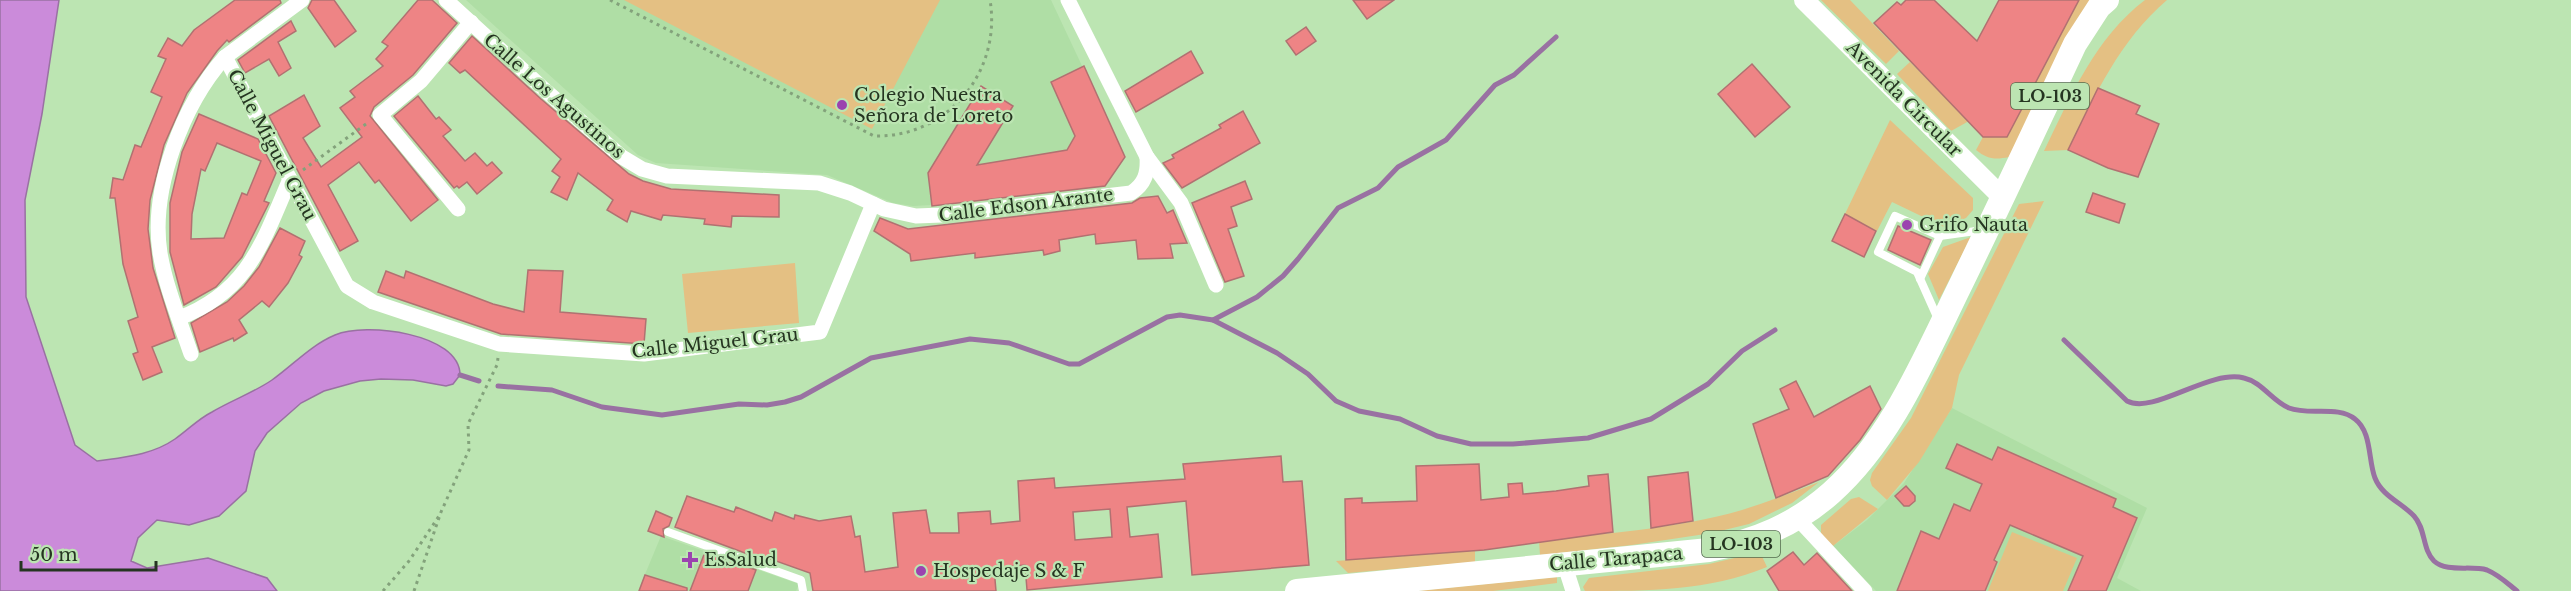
<svg xmlns="http://www.w3.org/2000/svg" width="2571" height="591" font-family="'Libre Baskerville',serif">
  <style>
    .built { fill: #afdea5 }
    .green { fill: #e4c083 }
    .water { fill: #cb8bda; stroke: #9971a2; stroke-width: 1.5 }
    .lines { fill: none; stroke-linecap: round; stroke-linejoin: round }
    .stream { stroke: #9971a2; stroke-width: 5 }
    .building { fill: #ee8485; stroke: #b17171; stroke-width: 1.5; fill-rule: evenodd }
    .path { stroke: #83a27b; stroke-width: 3; stroke-dasharray: 3 4.5; stroke-linecap: butt }
    .service { stroke: #fff; stroke-width: 8 }
    .minor { stroke: #fff; stroke-width: 15 }
    .tertiary { stroke: #fff; stroke-width: 20 }
    .primary { stroke: #fff; stroke-width: 24 }
    .poi-dot { fill: #9b43af; stroke: #bce5b2; stroke-width: 2 }
    .labels { text-anchor: middle; dominant-baseline: central; stroke-width: 4.5; stroke-linejoin: round; paint-order: stroke }
    .shield { fill: #bce5b2; stroke: #526a4c; stroke-width: 1.5 }
    .shield-label { font-size: 16px; font-weight: bold; fill: #253521 }
    .poi-label { font-size: 18px; fill: #253521; stroke: #bce5b2; text-anchor: start }
    .street-label { font-size: 18px; fill: #253521; stroke: #bce5b2 }
  </style>
  <rect width="100%" height="100%" fill="#bce5b2"/>
  <g class="built">
    <polygon points="466,0 1051,0 1125,157 1111,177 932,205 913,206 893,203 827,175 656,163 638,155"/>
    <polygon points="1952,408 2147,508 2117,578 2141,591 1876,591 1833,546 1867,520 1904,483"/>
    <polygon points="661,536 799,584 796,591 638,591"/>
  </g>
  <g class="green">
    <polygon points="624,0 940,0 872,129"/>
    <polygon points="1821,0 1850,0 1899,51 1886,64"/>
    <path d="M2079,0h13l-83,157c-14,3 -22,2 -33,-7l7,-13h24z"/>
    <path d="M2145,0h22c-47,40 -72,95 -99,150l-24,1c27,-55 51,-113 101,-151z"/>
    <polygon points="1910,62 1969,121 1951,131 1897,74"/>
    <polygon points="1890,120 1973,198 1973,210 1966,218 1944,227 1892,202 1877,231 1845,214"/>
    <polygon points="2044,201 1959,375 1952,408 1919,462 1887,500 1872,486 1870,480 1872,473 1911,418 2019,204"/>
    <polygon points="1971,237 1939,300 1928,274 1943,247"/>
    <polygon points="795,263 799,323 688,333 682,274"/>
    <path d="M1819,482l-27,21 -43,21 -37,9 -80,12 -92,10 -1,-14c67,-8 137,-12 203,-31 26,-8 52,-18 77,-28z"/>
    <polygon points="1859,497 1878,509 1833,546 1821,534 1821,525 1851,499"/>
    <polygon points="2012,532 2077,558 2063,591 1988,591"/>
    <polygon points="1475,551 1475,562 1348,573 1336,561"/>
    <path d="M1760,552l7,15c-59,24 -119,24 -182,24l-2,-4 6,-9 120,-14z"/>
    <polygon points="1557,577 1557,583 1493,591 1415,591"/>
  </g>
  <path class="water" d="M0,0h59l-17,114 -17,86 1,97 49,148 22,16c28,-4 55,-6 78,-22 13,-9 23,-20 37,-27 20,-12 41,-19 60,-32 21,-15 39,-35 63,-45 30,-13 125,-2 125,40l-7,9 -7,2 -33,-6 -32,-1 -21,2 -36,10 -23,12 -34,30 -12,18 -9,40 -27,25 -30,9 -32,-5 -19,18 -7,23 16,7 61,-10 59,20 10,13h-277z"/>
  <g class="lines">
    <g class="stream">
      <polyline points="1213,320 1277,353 1308,374 1336,401 1359,411 1400,419 1437,436 1471,444 1513,444 1588,438 1651,419 1708,384 1742,351 1775,330"/>
      <path d="M2064,340l63,61c27,14 82,-32 117,-23 18,4 28,23 45,30 20,8 49,-3 66,11 17,13 13,41 20,59 7,18 27,25 39,38 12,13 8,33 20,45 13,12 37,4 53,9 12,5 20,13 30,21"/>
      <polyline points="460,375 479,381"/>
      <polyline points="498,386 552,390 602,407 662,415 739,404 767,405 785,402 801,397 871,358 970,339 1009,343 1069,364 1079,364 1167,317 1180,315 1213,320 1257,297 1283,276 1298,259 1338,208 1378,188 1398,167 1446,140 1495,85 1514,75 1556,37"/>
    </g>
  </g>
  <g class="building">
    <polygon points="235,0 280,0 281,3 229,42 227,40 217,51 187,93 164,145 150,200 148,229 153,268 175,338 152,347 162,372 143,380 133,354 138,352 128,321 138,317 123,264 115,198 110,198 113,178 123,180 135,145 141,147 162,97 151,92 166,59 158,56 168,38 182,46 194,30"/>
    <polygon points="312,0 334,0 356,31 335,47 308,8"/>
    <polygon points="418,0 432,0 457,23 413,75 374,107 370,116 438,200 411,221 379,180 375,183 359,162 328,185 358,241 340,251 269,116 304,95 320,126 303,138 321,167 362,137 340,108 355,97 350,91 383,66 376,59 388,46 382,42"/>
    <polygon points="1353,0 1394,0 1367,19"/>
    <polygon points="1906,0 1934,0 1977,41 1999,0 2079,0 2007,137 1983,137 1874,23 1897,2 1901,5"/>
    <polygon points="291,21 296,31 278,42 291,68 279,76 269,59 245,73 238,60"/>
    <polygon points="1306,27 1316,41 1296,55 1286,41"/>
    <polygon points="472,36 541,99 629,174 643,181 671,189 779,195 779,217 732,216 731,227 704,224 705,219 663,215 661,220 631,211 627,222 607,210 613,200 578,173 567,200 551,192 560,177 552,171 561,159 465,70 460,73 449,63"/>
    <polygon points="1191,51 1203,73 1136,112 1125,91"/>
    <polygon points="1752,64 1790,107 1755,137 1718,94"/>
    <polygon points="1084,66 1125,157 1105,186 932,206 928,173 981,86 1013,106 977,165 1067,150 1075,136 1051,82"/>
    <polygon points="2098,88 2140,106 2136,114 2159,124 2138,177 2108,168 2068,150"/>
    <polygon points="418,96 436,119 439,117 451,130 443,136 465,161 475,153 487,166 492,162 502,173 477,194 467,182 459,188 457,186 454,188 394,116"/>
    <polygon points="1243,111 1260,143 1182,188 1163,163 1174,158 1172,155 1221,128 1219,125"/>
    <path d="M199,114l59,25 18,34 -12,28 5,2 -27,54 -26,30 -32,18 -14,-53v-49l12,-51zM217,143l44,18 -14,34 -5,-2 -18,45 -33,1 1,-25 9,-45 4,2z"/>
    <polygon points="1245,181 1252,199 1231,207 1237,226 1228,229 1244,276 1225,282 1192,203"/>
    <polygon points="2093,193 2125,204 2119,223 2086,212"/>
    <polygon points="1158,196 1167,213 1173,210 1187,243 1170,244 1173,258 1138,259 1136,240 1096,244 1095,234 1059,240 1060,251 1044,255 1043,250 975,258 975,253 911,261 910,254 874,231 880,218 908,229 1132,203 1140,198"/>
    <polygon points="1845,214 1876,231 1864,257 1832,241"/>
    <polygon points="1898,226 1931,240 1920,265 1888,250"/>
    <polygon points="280,228 305,241 299,255 302,257 288,283 269,307 262,301 239,320 247,333 234,341 233,338 200,352 191,323 227,302 244,286 259,267"/>
    <polygon points="528,270 563,271 560,312 646,319 644,344 501,334 378,292 386,271 404,278 406,271 493,304 524,312"/>
    <polygon points="1796,381 1814,417 1870,386 1881,409 1860,440 1828,476 1776,498 1753,424 1789,409 1780,389"/>
    <polygon points="1957,444 1992,460 1998,447 2116,499 2113,507 2137,518 2106,591 2068,591 2083,556 2010,525 1994,560 1997,562 1985,591 1897,591 1921,531 1939,539 1954,504 1970,511 1982,484 1946,468"/>
    <path d="M1281,456l2,26 19,-1 7,84 -117,10 -6,-74 -59,6 3,30 28,-3 4,43 -135,13 -2,-25 -31,3 2,23h-183l-3,-18 -48,-17 -1,3 -86,-32 12,-31 47,16 2,-5 36,14 3,-9 19,7 1,-4 24,6 32,-5 4,21 5,-1 5,36 33,-5 -5,-54 33,-3 4,23h29l-1,-20 32,-2 1,13 29,-3 -2,-40 36,-3 1,10 130,-9 -2,-15zM1110,509l2,28 -37,3 -2,-28z"/>
    <polygon points="1479,464 1481,500 1509,497 1508,484 1522,483 1523,494 1556,491 1589,486 1588,476 1608,474 1613,532 1484,550 1346,560 1345,499 1362,498 1362,503 1417,501 1416,466"/>
    <polygon points="1688,472 1693,521 1651,528 1648,477"/>
    <polygon points="1906,486 1915,496 1915,501 1909,506 1904,506 1895,496"/>
    <polygon points="656,511 672,518 669,526 663,529 664,537 648,531"/>
    <polygon points="705,552 756,570 748,591 690,591"/>
    <polygon points="1793,552 1804,565 1817,553 1852,591 1779,591 1767,571"/>
    <polygon points="645,575 687,588 687,591 639,591"/>
  </g>
  <g class="lines">
    <g class="path">
      <path d="M610,0l264,136c73,2 128,-64 116,-136"/>
      <polyline points="303,170 366,124"/>
      <polyline points="383,591 409,561 439,516"/>
      <polyline points="414,591 441,512 469,450 468,424 497,365 498,358"/>
    </g>
    <g class="service">
      <polyline points="1920,279 1940,236"/>
      <polyline points="1938,319 1917,272 1878,252 1895,216 1940,236 1983,230"/>
      <polyline points="668,532 801,580 803,591"/>
    </g>
    <g class="minor">
      <path d="M446,0l101,92 75,65 20,12 25,7 152,7 31,10 34,16 32,7 26,-1 189,-22c14,-9 17,-20 16,-36"/>
      <polyline points="1068,0 1147,157 1181,203 1216,285"/>
      <polyline points="225,57 347,286 373,302 499,344 644,354 820,332 873,204"/>
      <polyline points="458,209 380,115 421,81 471,22"/>
      <path d="M179,318c69,-26 84,-76 111,-139"/>
      <path d="M191,354c-11,-33 -25,-66 -31,-101 -10,-64 23,-149 65,-196l77,-57"/>
      <polyline points="1798,519 1865,591"/>
      <polyline points="1564,563 1573,591"/>
    </g>
    <polyline class="tertiary" points="1804,0 2003,198"/>
    <path class="primary" d="M1297,591l412,-41c46,-9 86,-25 122,-57 60,-53 94,-136 129,-207 39,-80 77,-161 115,-242l24,-37 8,-7"/>
  </g>
  <g class="poi-dot">
    <circle cx="842" cy="105" r="6"/>
    <circle cx="1907" cy="225" r="6"/>
    <path d="M687 551h6v6h6v6h-6v6h-6v-6h-6v-6h6z"/>
    <circle cx="921" cy="571" r="6"/>
  </g>
  <g class="labels">
    <g class="shield">
      <rect x="2011" y="83" width="78" height="26" rx="4.5"/>
      <rect x="1702" y="531" width="78" height="26" rx="4.5"/>
    </g>
    <g class="shield-label">
      <text x="2050" y="96">LO-103</text>
      <text x="1741" y="544">LO-103</text>
    </g>
    <g class="poi-label">
      <text x="854" y="95">Colegio Nuestra<tspan x="854" dy="21">Señora de Loreto</tspan></text>
      <text x="1919" y="225">Grifo Nauta</text>
      <text x="704" y="560">EsSalud</text>
      <text x="933" y="571">Hospedaje S &amp; F</text>
    </g>
    <g class="street-label">
      <text transform="translate(554 96) rotate(41)">Calle Los Agustinos</text>
      <text transform="translate(1904 99) rotate(45)">Avenida Circular</text>
      <text transform="translate(272 145) rotate(62)">Calle Miguel Grau</text>
      <text transform="translate(1026 205) rotate(-7)">Calle Edson Arante</text>
      <text transform="translate(715 343) rotate(-6)">Calle Miguel Grau</text>
      <text transform="translate(1616 559) rotate(-5)">Calle Tarapaca</text>
    </g>
  </g>
  <path d="M21 561v9h135v-9" fill="none" stroke="#253521" stroke-width="3"/>
  <text x="30" y="561" font-size="18" fill="#253521" stroke="#bce5b2" stroke-width="4.5" paint-order="stroke">50 m</text>
</svg>
